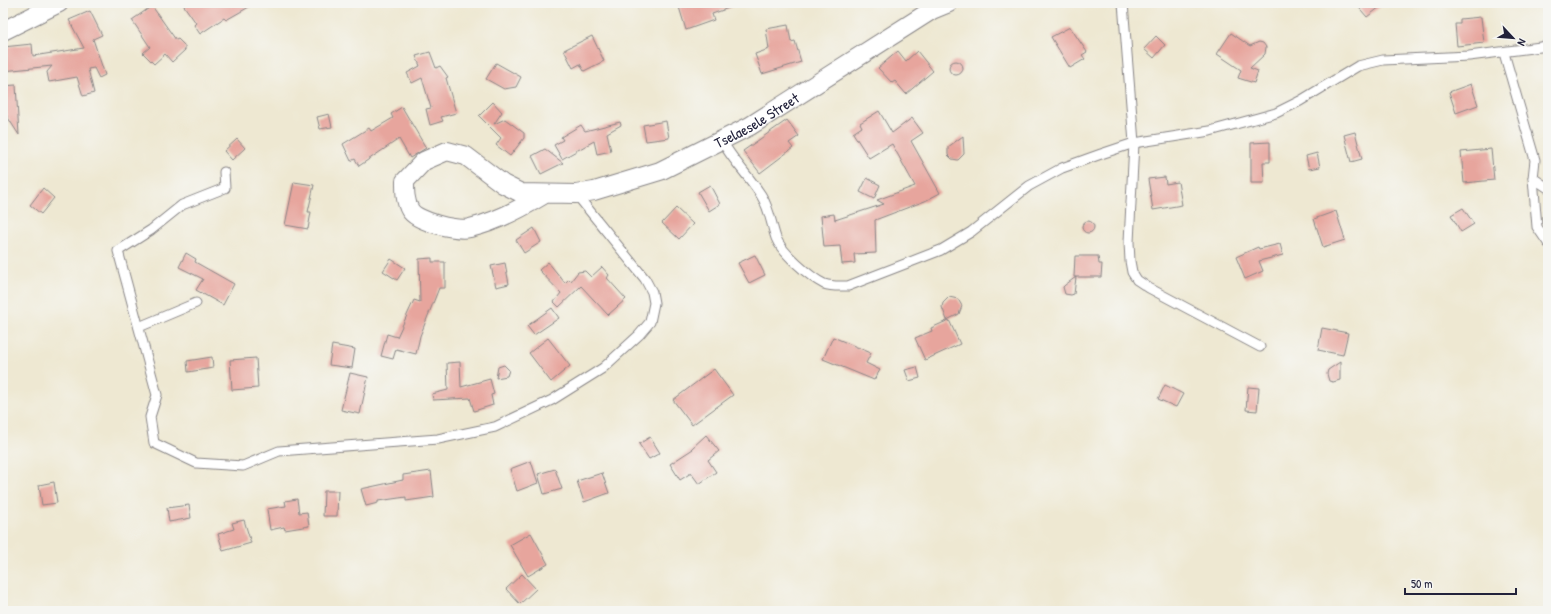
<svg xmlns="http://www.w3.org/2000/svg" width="1551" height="614" font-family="'Patrick Hand',sans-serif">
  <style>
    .building { fill: #e7a59d }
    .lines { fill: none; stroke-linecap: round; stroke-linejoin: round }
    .service-casing { stroke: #888586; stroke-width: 11 }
    .minor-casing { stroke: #888586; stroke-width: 20 }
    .service { stroke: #fff; stroke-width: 9 }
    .minor { stroke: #fff; stroke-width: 18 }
    .labels { text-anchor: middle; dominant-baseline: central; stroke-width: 4; stroke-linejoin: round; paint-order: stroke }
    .street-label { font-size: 15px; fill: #22223b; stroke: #f6f6f2 }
  </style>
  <rect width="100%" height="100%" fill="#f6f6f2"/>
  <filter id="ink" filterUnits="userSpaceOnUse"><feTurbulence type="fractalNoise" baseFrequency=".025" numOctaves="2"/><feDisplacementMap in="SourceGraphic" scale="8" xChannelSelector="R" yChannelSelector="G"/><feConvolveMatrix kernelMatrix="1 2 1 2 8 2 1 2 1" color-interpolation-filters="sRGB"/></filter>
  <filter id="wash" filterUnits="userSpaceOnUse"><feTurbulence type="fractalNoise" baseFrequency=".012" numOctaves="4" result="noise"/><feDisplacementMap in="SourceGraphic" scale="16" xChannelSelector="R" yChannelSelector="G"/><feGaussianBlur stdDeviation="0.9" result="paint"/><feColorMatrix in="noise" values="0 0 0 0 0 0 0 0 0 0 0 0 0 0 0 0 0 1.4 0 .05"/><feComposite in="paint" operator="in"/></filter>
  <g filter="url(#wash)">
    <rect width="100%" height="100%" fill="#eee8d2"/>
    <g id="blocks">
      <g class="building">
        <polygon points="182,3 256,3 226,20 224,18 200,34 194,25 196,23"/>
        <polygon points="691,3 736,3 737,5 712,14 714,20 686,30 679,7"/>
        <polygon points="1355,3 1385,3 1367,17"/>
        <polygon points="152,6 176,40 178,39 185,46 185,50 172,62 165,54 154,64 143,53 150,47 132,20"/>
        <polygon points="90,11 102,35 93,39 105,75 99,78 94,68 88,69 94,93 83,96 77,77 49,82 47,72 52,66 3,71 3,47 32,44 33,56 84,48 69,20"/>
        <polygon points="1481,17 1484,43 1457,46 1455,24 1460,24 1460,19"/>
        <polygon points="788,25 791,42 795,41 801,62 762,74 755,54 769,49 766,29"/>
        <polygon points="1070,27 1087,52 1082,55 1085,59 1070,68 1051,37"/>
        <polygon points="1231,33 1250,46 1259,42 1263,43 1266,47 1265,54 1250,68 1258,71 1254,83 1238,78 1241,70 1217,54"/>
        <polygon points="592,36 604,61 584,71 580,64 573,68 564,50"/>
        <polygon points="1156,36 1165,45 1154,58 1144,49"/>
        <polygon points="898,51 906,61 917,51 933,71 906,94 895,81 892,83 878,68"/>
        <polygon points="430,52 436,68 440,66 448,77 446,78 456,113 441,117 443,121 430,125 426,109 431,108 422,78 412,83 407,73 420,66 416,56"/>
        <circle cx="956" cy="68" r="7"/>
        <polygon points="496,63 521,77 516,87 504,89 486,79"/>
        <polygon points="1471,84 1478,105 1456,113 1449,92"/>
        <polygon points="16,85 19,135 3,110 3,86"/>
        <polygon points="493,102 502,112 494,124 505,119 524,133 524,138 510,156 496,145 501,138 479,116"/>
        <polygon points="402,107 426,148 410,158 399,139 359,166 355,159 351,161 343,144 369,128 371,131 393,118 391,114"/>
        <polygon points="879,111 892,133 912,118 923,133 911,141 940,193 925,201 875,220 876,253 854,254 855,263 842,264 840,246 824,247 821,216 834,214 835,220 884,204 877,200 915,186 892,144 869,158 853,133 862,127 860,123"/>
        <polygon points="329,114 332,127 320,129 317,117"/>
        <polygon points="787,120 799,136 789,143 793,148 760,173 743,151"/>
        <polygon points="666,121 669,138 646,141 643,125"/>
        <polygon points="620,122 621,125 607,133 611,151 597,154 594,141 562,159 554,145 563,140 561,137 581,125 585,131"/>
        <polygon points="1355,132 1362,159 1351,162 1344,135"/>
        <polygon points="963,136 964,154 958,160 952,159 948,155 948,147"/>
        <polygon points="237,139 245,148 232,160 224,151"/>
        <polygon points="1270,142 1270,162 1263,162 1264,183 1251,183 1251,143"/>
        <polygon points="545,149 563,163 541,174 532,156"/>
        <polygon points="1491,149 1494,180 1464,183 1461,152"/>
        <polygon points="1317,153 1320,167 1309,169 1306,156"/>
        <polygon points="1165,177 1166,184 1178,182 1182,205 1153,210 1148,179"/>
        <polygon points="867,178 880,185 874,199 860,192"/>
        <polygon points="294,182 314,185 308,212 311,212 308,229 285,225"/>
        <polygon points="710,185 720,204 709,211 698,192"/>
        <polygon points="43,188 54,198 41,214 30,205"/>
        <polygon points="676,208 693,224 679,239 662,223"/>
        <polygon points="1463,208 1474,224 1461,232 1451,215"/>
        <polygon points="1336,211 1345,240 1323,247 1314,219"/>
        <circle cx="1088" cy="227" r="6"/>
        <polygon points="534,228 541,242 524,253 516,240"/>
        <polygon points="1280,244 1283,255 1259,261 1263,271 1245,279 1236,257 1258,247 1259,249"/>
        <polygon points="186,253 196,259 195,262 234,284 223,305 196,290 203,279 179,267"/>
        <polygon points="755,255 765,275 749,283 738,263"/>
        <polygon points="1075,256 1098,256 1099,264 1102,264 1101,277 1074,277"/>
        <polygon points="432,258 432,262 445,262 445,288 439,288 420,336 416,354 396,349 393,359 381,356 387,334 397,337 414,300 420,302 419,259"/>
        <polygon points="391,259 405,268 397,280 383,271"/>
        <polygon points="548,262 565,283 569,279 571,281 578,272 585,271 591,277 602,267 609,275 607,278 626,299 608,315 581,286 559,307 554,302 561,293 539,270"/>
        <polygon points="505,263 509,284 496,287 491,266"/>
        <polygon points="1076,277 1074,294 1071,295 1065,294 1063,287 1065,285"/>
        <polygon points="949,297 958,299 962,306 959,314 947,320 942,307 943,303"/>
        <polygon points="552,308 559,318 534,335 527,326"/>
        <polygon points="949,320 960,344 925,360 915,338 932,331 931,328"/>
        <polygon points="1322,328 1348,333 1343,355 1318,350"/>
        <polygon points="833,337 871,353 866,363 880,370 874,380 823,359"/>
        <polygon points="548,338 570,366 551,382 529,353"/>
        <polygon points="332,345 355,349 352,368 329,365"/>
        <polygon points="212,357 213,368 188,372 187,361"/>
        <polygon points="256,358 258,388 232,390 230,360"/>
        <polygon points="460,362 461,387 490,379 494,394 491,395 493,405 474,411 470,398 433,400 432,394 448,390 447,363"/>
        <polygon points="1340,362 1340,380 1333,382 1329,381 1327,374 1328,370"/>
        <polygon points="504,365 509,370 507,376 496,378 498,367"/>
        <polygon points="917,367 920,378 909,381 905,370"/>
        <polygon points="714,369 733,395 692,425 673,400"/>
        <polygon points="350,373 368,377 360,414 341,410"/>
        <polygon points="1165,385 1183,394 1176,407 1158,399"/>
        <polygon points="1248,387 1259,388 1257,411 1246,410"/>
        <polygon points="706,435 719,451 708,460 716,472 699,484 691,473 680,480 670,464 693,449 692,448"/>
        <polygon points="650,437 660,453 649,459 639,444"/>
        <polygon points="531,461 538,483 517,491 510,469"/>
        <polygon points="555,469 562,489 544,494 538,474"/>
        <polygon points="431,471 434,497 406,501 406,497 378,501 378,503 366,506 361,489 403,480 403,475"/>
        <polygon points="602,473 609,493 584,502 577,481"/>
        <polygon points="54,482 57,503 42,505 39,485"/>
        <polygon points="324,491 338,491 337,516 323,516"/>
        <polygon points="297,499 299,513 307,512 309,526 285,530 284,527 270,530 267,509 286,506 285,501"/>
        <polygon points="189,505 191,518 169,522 167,508"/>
        <polygon points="244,520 251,543 223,551 218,534 234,529 232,523"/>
        <polygon points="531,533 548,564 528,576 510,545"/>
        <polygon points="522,574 536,589 520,604 506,589"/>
      </g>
    </g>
  </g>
  <g filter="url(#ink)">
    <use href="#blocks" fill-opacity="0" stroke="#888586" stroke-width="1"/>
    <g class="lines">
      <g class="service-casing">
        <g id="service">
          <polyline points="1123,3 1134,143 1129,242 1130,261 1132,272 1137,280 1149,288 1260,347"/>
          <polyline points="1504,53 1535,160 1533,178 1537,227 1548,243"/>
          <path d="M722,141c11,20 27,35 39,54 9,14 10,29 15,43 6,15 34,39 48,46 8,3 17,2 24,2l93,-36 30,-18 58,-46 33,-18 39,-14 33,-11 76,-12 66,-18 24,-12 58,-35 25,-6 86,-4 79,-10"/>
          <polyline points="224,172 225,188 182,205 151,230 118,251 157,395 150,417 154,443 196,463 243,466 279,451 438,439 495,427 552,400 603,368 639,335 650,322 654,303 652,292 645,279 576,194"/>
          <polyline points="1533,178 1548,188"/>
          <polyline points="139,327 196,303"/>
        </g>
      </g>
      <g class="minor-casing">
        <g id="minor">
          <polyline points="3,31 59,3"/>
          <path id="s1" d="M545,194c-23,14 -49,28 -75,34 -13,3 -53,-6 -60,-18 -5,-9 -5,-18 -5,-29l19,-20 23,-10 19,5 37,28 18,9 55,1 18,-3 66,-20 90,-45 182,-116 17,-7"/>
        </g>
      </g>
      <use href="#service" class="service"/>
      <use href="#minor" class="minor"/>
    </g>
  </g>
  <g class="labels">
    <g class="street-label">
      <text stroke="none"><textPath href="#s1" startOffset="567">Tselaesele Street</textPath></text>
    </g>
  </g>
  <rect width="1551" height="614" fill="none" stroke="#f6f6f2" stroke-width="16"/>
  <g transform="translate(1513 38) rotate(116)" stroke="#f6f6f2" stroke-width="3" paint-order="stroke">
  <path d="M0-3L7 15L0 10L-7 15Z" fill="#22223b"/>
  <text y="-6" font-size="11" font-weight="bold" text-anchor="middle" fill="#22223b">N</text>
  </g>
  <path d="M1405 588v6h111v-6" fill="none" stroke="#22223b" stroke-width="2"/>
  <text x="1411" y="588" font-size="12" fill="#22223b" stroke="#f6f6f2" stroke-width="3" paint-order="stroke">50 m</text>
</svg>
